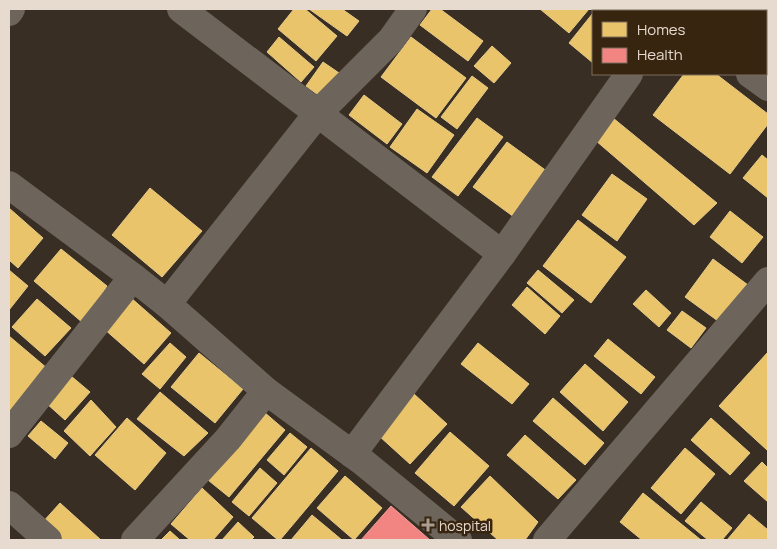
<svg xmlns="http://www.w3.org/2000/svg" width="777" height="549" font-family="Manrope,sans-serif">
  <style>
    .homes { fill: #e9c46a; stroke: #e8cb88 }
    .health { fill: #f28482; stroke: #ef9e99 }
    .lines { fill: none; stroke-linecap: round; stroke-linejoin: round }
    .street { stroke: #6d655c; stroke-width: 28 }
    .poi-dot { fill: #aa9e92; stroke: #372510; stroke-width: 2 }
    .labels { text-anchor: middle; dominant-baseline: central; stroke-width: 5; stroke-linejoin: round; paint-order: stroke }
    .poi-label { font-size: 14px; fill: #e7dace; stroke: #372510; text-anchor: start }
  </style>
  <rect width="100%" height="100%" fill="#392e23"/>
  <g class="homes">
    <polygon points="294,9 305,9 337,36 316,61 278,29"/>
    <polygon points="309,9 342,9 359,21 347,36"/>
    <polygon points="432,9 440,9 483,41 468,61 420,25"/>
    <polygon points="540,9 589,9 569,33"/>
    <polygon points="597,9 616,9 619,11 595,11"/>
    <polygon points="626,9 665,9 663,11 629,11"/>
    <polygon points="701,9 764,9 768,12 768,69 766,68 766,11 699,11"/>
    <polygon points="593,13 593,63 569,43"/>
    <polygon points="279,37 314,67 301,82 267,52"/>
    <polygon points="411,37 466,78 436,118 381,77"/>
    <polygon points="492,46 511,63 494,83 474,66"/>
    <polygon points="323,62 342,75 325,100 306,86"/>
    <polygon points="684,74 716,74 768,114 768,124 730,174 653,115"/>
    <polygon points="472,76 488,88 457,129 441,117"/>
    <polygon points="364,95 402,124 387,144 349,115"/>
    <polygon points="417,109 454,135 427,173 390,147"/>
    <polygon points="477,118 503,137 458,196 432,177"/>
    <polygon points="613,118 717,203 694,225 595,140"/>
    <polygon points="507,142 548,172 514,217 473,187"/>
    <polygon points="762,155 768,160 768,198 743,178"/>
    <polygon points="612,174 647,199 617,241 582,215"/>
    <polygon points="150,188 202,231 162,277 112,235"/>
    <polygon points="9,208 43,238 18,268 9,260"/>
    <polygon points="730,211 763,237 742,263 710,237"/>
    <polygon points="578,220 626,257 591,303 543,266"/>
    <polygon points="61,249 107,286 83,323 34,281"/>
    <polygon points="713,259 748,285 718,321 685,297"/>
    <polygon points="9,270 28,286 9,310"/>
    <polygon points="538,270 574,300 562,313 527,283"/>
    <polygon points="527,287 560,316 545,334 512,305"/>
    <polygon points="646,290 671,313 659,327 633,304"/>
    <polygon points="130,297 171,333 144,364 103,328"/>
    <polygon points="37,299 71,328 45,356 12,327"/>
    <polygon points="682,311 706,328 691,348 667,330"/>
    <polygon points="9,336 48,369 11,411 9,410"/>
    <polygon points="608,339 655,377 641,394 594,356"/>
    <polygon points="170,343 186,357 160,389 142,374"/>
    <polygon points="478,343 529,384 512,404 461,364"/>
    <polygon points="768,352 768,449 767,450 719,406"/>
    <polygon points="199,353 243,389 215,423 171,387"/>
    <polygon points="585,364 628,402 603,431 560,392"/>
    <polygon points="71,376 90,392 65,420 46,403"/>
    <polygon points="160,392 208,433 184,456 137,419"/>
    <polygon points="414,394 447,424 410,464 378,435"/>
    <polygon points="553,398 604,443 585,465 533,421"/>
    <polygon points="91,400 116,427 90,456 64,431"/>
    <polygon points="264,412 285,430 229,497 208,480"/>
    <polygon points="127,418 166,453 135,490 95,455"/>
    <polygon points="711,418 750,453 730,475 691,440"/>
    <polygon points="41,421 68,443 55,459 28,436"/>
    <polygon points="450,432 489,466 454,506 415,473"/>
    <polygon points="290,433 307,447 284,475 267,460"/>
    <polygon points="525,435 576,480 558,499 507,455"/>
    <polygon points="311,448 338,471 280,540 278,540 252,518"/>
    <polygon points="685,448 715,474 681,514 651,488"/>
    <polygon points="762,462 768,468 768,502 744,481"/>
    <polygon points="260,468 277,483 249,516 232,502"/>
    <polygon points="345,476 382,508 354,540 317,508"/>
    <polygon points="490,476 538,522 525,540 498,540 461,507"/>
    <polygon points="202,488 233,517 213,540 190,540 171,524"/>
    <polygon points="643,493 701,540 642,540 620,522"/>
    <polygon points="701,502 732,528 722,540 708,540 685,521"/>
    <polygon points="60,503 101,540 60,540 42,523"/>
    <polygon points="749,514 768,530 768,540 727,540"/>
    <polygon points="312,515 342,540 291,540"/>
    <polygon points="238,522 254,537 251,540 222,540"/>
    <polygon points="170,531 180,540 161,540"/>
  </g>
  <polygon class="health" points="391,506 430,540 361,540"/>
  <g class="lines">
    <g class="street">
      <polyline points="181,9 502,254 352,454"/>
      <polyline points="673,11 675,9"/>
      <polyline points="9,12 11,9"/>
      <polyline points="750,74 768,87"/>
      <polyline points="9,185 133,277 167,304 266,391 363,462 458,540"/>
      <polyline points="502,254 629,74"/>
      <polyline points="167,304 318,113 391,40 413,9"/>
      <polyline points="9,434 133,277"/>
      <polyline points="9,505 48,540"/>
      <polyline points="135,540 228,439 266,391"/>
      <polyline points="547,540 768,281"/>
    </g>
  </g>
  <path class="poi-dot" d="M425.5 517.5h5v5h5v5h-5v5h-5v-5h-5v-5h5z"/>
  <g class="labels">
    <g class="poi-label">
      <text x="439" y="525">hospital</text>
    </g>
  </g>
  <rect width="777" height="549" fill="none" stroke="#e7dace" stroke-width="20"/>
  <rect x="592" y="10" width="175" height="65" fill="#372510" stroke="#7d6d5c"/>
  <rect x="602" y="22" width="25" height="15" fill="#e9c46a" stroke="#7d6d5c"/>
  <text x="637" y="35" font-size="15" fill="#e7dace">Homes</text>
  <rect x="602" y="48" width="25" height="15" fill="#f28482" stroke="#7d6d5c"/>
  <text x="637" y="60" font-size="15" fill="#e7dace">Health</text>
</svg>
